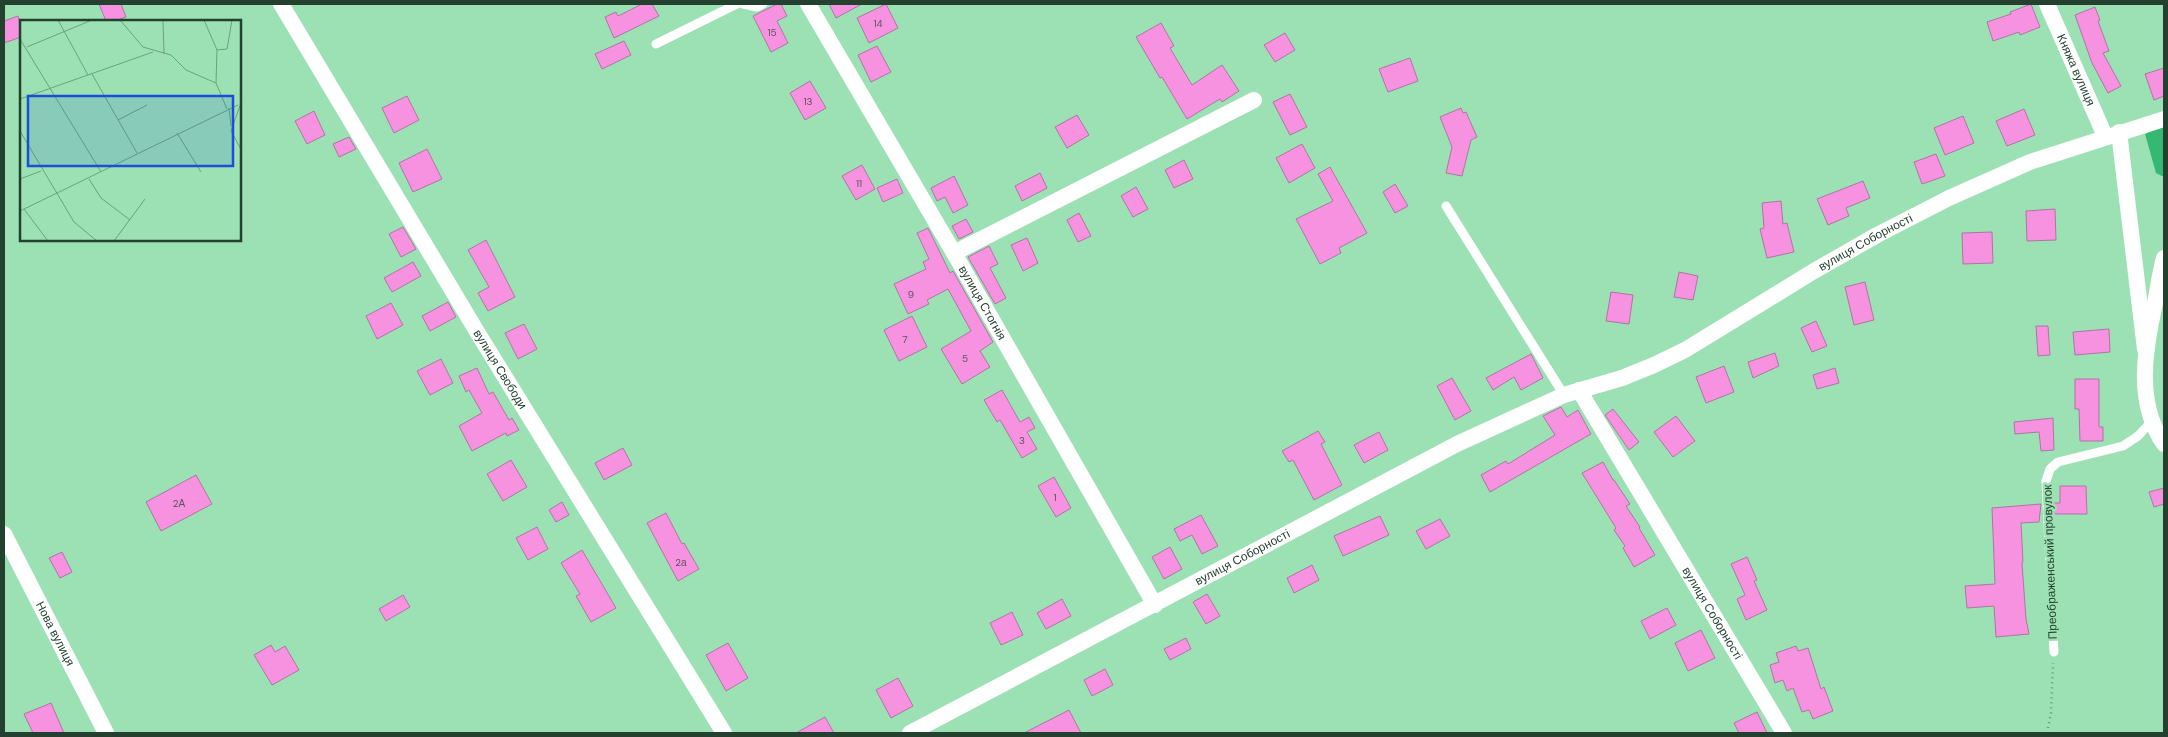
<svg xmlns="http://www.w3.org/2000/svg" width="2168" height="737" font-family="'DM Sans',sans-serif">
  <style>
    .forest { fill: #34b872 }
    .building { fill: #f692e0; stroke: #af75a2 }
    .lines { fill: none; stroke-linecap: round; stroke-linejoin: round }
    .path { stroke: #659877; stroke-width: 2.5; stroke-dasharray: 1 4; stroke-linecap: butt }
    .service { stroke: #fff; stroke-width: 9 }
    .minor { stroke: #fff; stroke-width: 16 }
    .labels { text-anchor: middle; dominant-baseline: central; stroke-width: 5; stroke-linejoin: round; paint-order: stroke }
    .number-label { font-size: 10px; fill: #58555b }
    .street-label { font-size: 12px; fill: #24412f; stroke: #9ce1b4 }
    .inset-road { fill: none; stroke: #6ca17f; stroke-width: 1 }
    .view { fill: #1d4ed8; fill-opacity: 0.15; stroke: #1d4ed8; stroke-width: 2.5 }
    .inset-edge { fill: none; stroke: #24412f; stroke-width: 2.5 }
  </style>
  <rect width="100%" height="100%" fill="#9ce1b4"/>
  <polygon class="forest" points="2164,125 2164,177 2156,173 2145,134"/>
  <g class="building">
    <polygon points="99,4 121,4 126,17 114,21 106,21"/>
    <polygon points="642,4 652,4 659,16 614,38 605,17 616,12 618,16"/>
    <polygon points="777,4 781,4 787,16 777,21 788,43 771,52 753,16"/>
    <polygon points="829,4 862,4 836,18"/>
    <polygon points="886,4 898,28 869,43 857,18"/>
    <polygon points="2031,4 2040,27 2020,35 2019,32 1993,41 1987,22 2011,14 2010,12"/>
    <polygon points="2095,7 2100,20 2098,21 2109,51 2103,53 2121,86 2108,93 2092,63 2075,15"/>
    <polygon points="18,16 21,25 21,37 4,43 4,21"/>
    <polygon points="1161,23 1174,46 1170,48 1192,85 1222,65 1239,91 1222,102 1220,99 1187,119 1162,77 1160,78 1136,37"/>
    <polygon points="1285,33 1295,50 1275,62 1264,45"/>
    <polygon points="624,41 631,55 602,69 595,54"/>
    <polygon points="877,46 891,72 871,82 858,55"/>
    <polygon points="1410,58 1418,81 1388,92 1379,69"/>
    <polygon points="2164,68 2164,96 2154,100 2145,74"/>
    <polygon points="810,81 826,108 805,120 790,93"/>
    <polygon points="1290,94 1307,127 1290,135 1273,102"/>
    <polygon points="407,96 419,120 394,133 382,108"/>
    <polygon points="1461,108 1463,113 1466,112 1477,137 1471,140 1462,176 1446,173 1452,147 1440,117"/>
    <polygon points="2024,109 2035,135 2007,146 1996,121"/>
    <polygon points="314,111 325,135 307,144 295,121"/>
    <polygon points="1077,115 1089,135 1067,148 1055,127"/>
    <polygon points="1963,116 1974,143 1945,155 1934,128"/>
    <polygon points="349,137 356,149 339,157 333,144"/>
    <polygon points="1302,144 1315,168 1289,183 1276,158"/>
    <polygon points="427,149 442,179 413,192 399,163"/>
    <polygon points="1936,154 1945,176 1922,184 1914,162"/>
    <polygon points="1184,160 1193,179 1174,188 1165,170"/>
    <polygon points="862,165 875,189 856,200 842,176"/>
    <polygon points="1330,167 1367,233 1339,248 1341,253 1320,264 1296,219 1333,201 1318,174"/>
    <polygon points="1040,173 1047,188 1022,201 1015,186"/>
    <polygon points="954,176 968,205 953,213 945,197 937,201 931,188"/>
    <polygon points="897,179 903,193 883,202 877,188"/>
    <polygon points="1863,181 1870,198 1846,208 1849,216 1828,225 1817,199"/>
    <polygon points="1395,184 1408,206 1395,213 1383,192"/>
    <polygon points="1136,187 1148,209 1133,217 1121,196"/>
    <polygon points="1781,201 1783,224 1787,223 1794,252 1767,258 1760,229 1764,228 1762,203"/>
    <polygon points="2055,209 2056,240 2027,241 2026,211"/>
    <polygon points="1079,213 1091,236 1078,242 1067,220"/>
    <polygon points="966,219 973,232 959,239 952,226"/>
    <polygon points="403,227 416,249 401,257 389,234"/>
    <polygon points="928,228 950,273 953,271 993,342 980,351 990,367 962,384 941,349 971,331 948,289 927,300 929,304 908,314 894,284 926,269 923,262 929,259 917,233"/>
    <polygon points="1992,232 1993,263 1963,264 1962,233"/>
    <polygon points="1027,238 1038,263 1023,271 1011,245"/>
    <polygon points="486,240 515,297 488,311 478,293 489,287 468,250"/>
    <polygon points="989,246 998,264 990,268 1006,298 995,304 968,257"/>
    <polygon points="413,262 421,276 392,292 384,278"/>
    <polygon points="1679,272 1698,276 1693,300 1674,297"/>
    <polygon points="1865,282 1874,320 1854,325 1845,287"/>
    <polygon points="1611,292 1633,295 1629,324 1606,321"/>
    <polygon points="448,302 456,317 430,331 422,316"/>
    <polygon points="391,303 403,325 377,339 366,316"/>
    <polygon points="912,316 927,347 899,361 884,330"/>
    <polygon points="1816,321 1827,346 1812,352 1801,328"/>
    <polygon points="524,324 537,349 518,359 505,333"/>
    <polygon points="2036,326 2048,326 2050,355 2038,356"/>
    <polygon points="2109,329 2110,352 2075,355 2073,332"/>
    <polygon points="1775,353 1779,366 1753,378 1748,362"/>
    <polygon points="1531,354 1543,378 1521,390 1514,377 1493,390 1486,378"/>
    <polygon points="441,359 453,383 430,395 417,371"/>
    <polygon points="1724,366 1734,392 1706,403 1696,377"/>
    <polygon points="477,368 489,394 493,392 509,420 512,418 519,430 507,436 506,433 472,451 459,426 482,413 469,390 466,392 459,376"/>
    <polygon points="1835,368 1839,383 1817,389 1813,375"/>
    <polygon points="1452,378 1471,411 1455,420 1437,386"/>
    <polygon points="2075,379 2099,379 2099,427 2103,427 2103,441 2080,441 2079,409 2075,409"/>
    <polygon points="1002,390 1020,422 1029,417 1035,428 1027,432 1037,449 1022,458 1000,420 997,422 984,400"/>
    <polygon points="1561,407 1567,417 1578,410 1591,434 1490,492 1481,475 1506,461 1508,464 1555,435 1543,416"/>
    <polygon points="1613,409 1639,442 1629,450 1605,415"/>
    <polygon points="1676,416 1695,441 1673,457 1654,432"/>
    <polygon points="2053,418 2054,450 2041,451 2039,432 2015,434 2014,422"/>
    <polygon points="1318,431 1325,442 1321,444 1342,485 1314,500 1293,460 1289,462 1282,451"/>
    <polygon points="1379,432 1388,450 1364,463 1354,445"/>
    <polygon points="623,448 632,465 604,480 595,463"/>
    <polygon points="511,460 527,487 503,501 487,474"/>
    <polygon points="1603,462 1613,480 1614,480 1630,504 1626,506 1640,527 1639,528 1655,555 1634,567 1623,548 1625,546 1614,530 1616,528 1582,473"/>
    <polygon points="196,475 212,504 161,531 146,502"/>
    <polygon points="1054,477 1071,508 1056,517 1038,486"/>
    <polygon points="2060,486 2086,486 2087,514 2054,514 2053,503 2060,503"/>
    <polygon points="2164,488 2164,504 2154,507 2149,492"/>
    <polygon points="562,502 569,515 556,522 549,510"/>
    <polygon points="2041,504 2039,522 2021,523 2023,562 2022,563 2026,619 2029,634 1996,637 1994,606 1967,608 1965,586 1995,584 1992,508"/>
    <polygon points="666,513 682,544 684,543 699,569 678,581 647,523"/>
    <polygon points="1201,515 1218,546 1202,554 1192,535 1180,541 1174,529"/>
    <polygon points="1380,516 1389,535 1343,556 1334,536"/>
    <polygon points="1440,519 1450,536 1426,549 1416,531"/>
    <polygon points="537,527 548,549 528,560 516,538"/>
    <polygon points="1170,547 1182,569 1164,579 1152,557"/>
    <polygon points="582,550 616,608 591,622 576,596 580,594 561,563"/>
    <polygon points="62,552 72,572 60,578 49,558"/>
    <polygon points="1747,557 1757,580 1754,581 1767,610 1746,620 1737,599 1745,595 1731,564"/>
    <polygon points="1312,565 1319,580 1294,593 1287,578"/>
    <polygon points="1207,594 1220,616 1206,624 1193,602"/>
    <polygon points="403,595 410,607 386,621 379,609"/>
    <polygon points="1062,599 1071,616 1046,629 1037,613"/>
    <polygon points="1667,608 1676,625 1650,639 1641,621"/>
    <polygon points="1012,612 1023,635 1001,645 990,623"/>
    <polygon points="1701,630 1715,658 1688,671 1675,643"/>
    <polygon points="1186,638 1191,649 1170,660 1164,649"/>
    <polygon points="728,643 748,678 726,691 706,655"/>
    <polygon points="271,645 275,652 285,646 299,670 272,685 254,655"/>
    <polygon points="1796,646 1798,651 1808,648 1821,689 1824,687 1833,711 1813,719 1809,710 1802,712 1793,688 1787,691 1783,680 1775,683 1770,665 1779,662 1776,653"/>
    <polygon points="1105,669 1113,685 1092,696 1084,680"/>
    <polygon points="898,678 913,706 891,718 876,690"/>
    <polygon points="51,703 64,733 33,733 24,714"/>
    <polygon points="1069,710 1081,733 1024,733"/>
    <polygon points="1757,712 1767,733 1739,733 1734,723"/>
    <polygon points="825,717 834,733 796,733"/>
  </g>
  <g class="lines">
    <polyline class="path" points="2047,733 2051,713 2053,663"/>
    <g class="service">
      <polyline points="743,4 757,7 763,4"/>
      <polyline points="656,44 737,4"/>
      <polyline points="1446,206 1564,395"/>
      <polyline points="2054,652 2046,481 2050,469 2058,462 2123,446 2138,436 2152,421"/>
    </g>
    <g class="minor">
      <path id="s1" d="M281,4l198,331 245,398"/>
      <path id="s2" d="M808,4l146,249 201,352"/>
      <path id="s3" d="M2047,4l58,132"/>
      <polyline points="2119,132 2145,349"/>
      <polyline points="954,253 1254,100"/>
      <path d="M2164,258c-4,14 -6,30 -9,45 -10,46 -20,99 9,141"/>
      <path id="s4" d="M1579,390l205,343"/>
      <path id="s5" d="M4,534l102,199"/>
      <path id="s6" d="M910,733l547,-289 107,-49 58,-17 32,-13 31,-15 129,-79 63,-36 72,-37 81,-36 134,-43"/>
    </g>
  </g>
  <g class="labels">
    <g class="number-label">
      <text x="878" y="23">14</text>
      <text x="772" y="32">15</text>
      <text x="808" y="101">13</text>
      <text x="859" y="183">11</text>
      <text x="911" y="294">9</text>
      <text x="905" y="339">7</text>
      <text x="965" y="358">5</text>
      <text x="1022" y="440">3</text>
      <text x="1055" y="497">1</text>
      <text x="179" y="503">2А</text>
      <text x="681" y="562">2а</text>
    </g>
    <g class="street-label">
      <text stroke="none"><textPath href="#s3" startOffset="72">Княжа вулиця</textPath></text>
      <text stroke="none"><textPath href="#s6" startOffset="1076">вулиця Соборності</textPath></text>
      <text stroke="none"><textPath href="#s2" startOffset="346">вулиця Стогнія</textPath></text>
      <text stroke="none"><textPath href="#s1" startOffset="426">вулиця Свободи</textPath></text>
      <text stroke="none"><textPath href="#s6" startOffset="376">вулиця Соборності</textPath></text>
      <text transform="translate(2050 562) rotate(-92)">Преображенський провулок</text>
      <text stroke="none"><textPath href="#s4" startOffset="260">вулиця Соборності</textPath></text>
      <text stroke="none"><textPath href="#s5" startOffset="112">Нова вулиця</textPath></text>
    </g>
  </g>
  <g transform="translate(20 20)">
    <rect width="221" height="221" fill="#9ce1b4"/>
    <path class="inset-road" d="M38,0l30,55M100,0l23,27 28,8 15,15 30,13M143,0l1,34M184,0l13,30 -1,33 11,26M0,19l81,133M7,27l65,-27M197,30l10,-1 5,-29M72,54l45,79M0,79l133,-47M222,80l-11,31 11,20M209,88l2,18M98,100l29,-15M0,111l54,91 23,19M157,113l24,39M0,159l21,-8M69,159l12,19 29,22M4,189l24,32M0,191l218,-106M94,221l31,-42"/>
    <path class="view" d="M8,76h205v70h-205z"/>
    <rect width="221" height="221" class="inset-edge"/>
  </g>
  <rect width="2168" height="737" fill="none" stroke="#24412f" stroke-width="10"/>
</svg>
